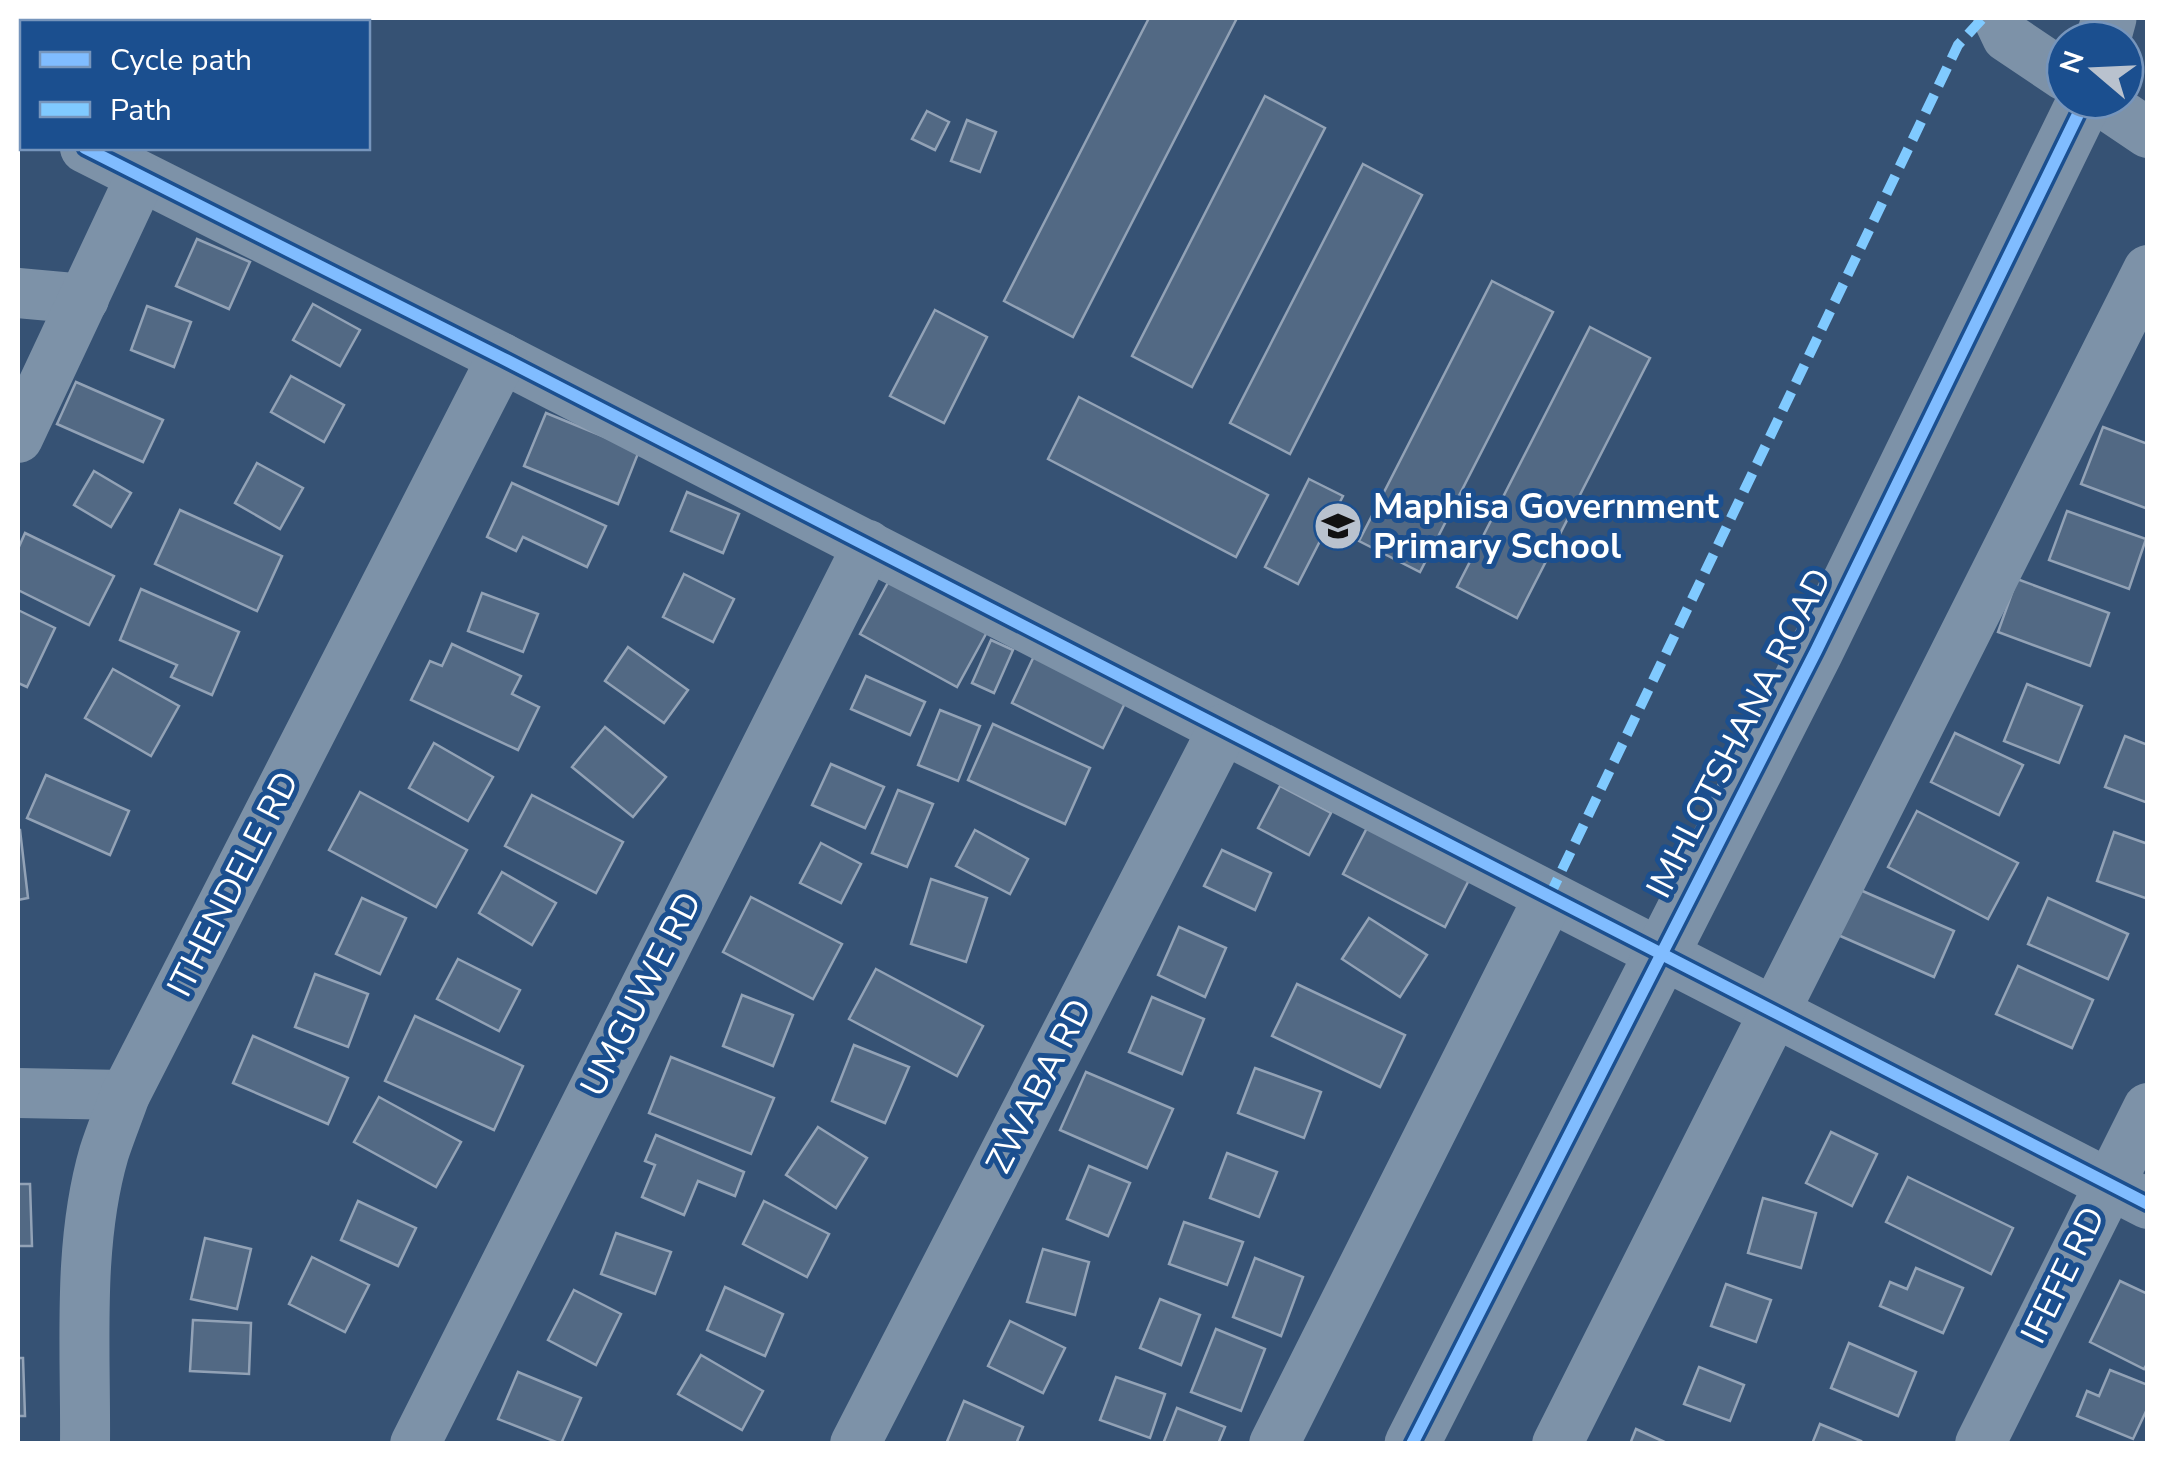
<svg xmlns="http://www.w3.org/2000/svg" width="2165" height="1461" font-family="'Nunito Sans',sans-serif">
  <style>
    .building { fill: #526984; stroke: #92a2b6; stroke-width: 2.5 }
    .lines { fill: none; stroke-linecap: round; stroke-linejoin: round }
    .minor { stroke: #7d92a8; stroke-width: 50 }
    .tertiary { stroke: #7d92a8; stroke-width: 55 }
    .quiet { stroke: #80caff; stroke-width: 10; stroke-dasharray: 20 10; stroke-linecap: butt }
    .cycleway-casing { stroke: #1b4f8f; stroke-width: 19 }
    .cycleway { stroke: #80bcff; stroke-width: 12 }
    .labels { text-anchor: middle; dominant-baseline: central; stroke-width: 10; stroke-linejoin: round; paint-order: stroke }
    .poi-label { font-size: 35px; font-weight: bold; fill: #fff; stroke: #1b4f8f; text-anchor: start }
    .street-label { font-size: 35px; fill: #fff; stroke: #1b4f8f }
  </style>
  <rect width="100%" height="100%" fill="#365274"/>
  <g class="building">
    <polygon points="76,18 165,18 163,22 88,22"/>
    <polygon points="1149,18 1237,18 1073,337 1004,301"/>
    <polygon points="1265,96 1325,128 1192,387 1132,356"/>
    <polygon points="927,111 949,122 935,150 912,139"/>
    <polygon points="967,120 996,132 980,172 951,161"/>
    <polygon points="1363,164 1422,195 1290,454 1230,423"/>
    <polygon points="197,239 250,262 229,309 176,286"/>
    <polygon points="1492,281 1553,312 1420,572 1359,541"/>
    <polygon points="313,304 360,330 340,366 293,340"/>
    <polygon points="147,306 191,322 174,367 131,350"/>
    <polygon points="935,310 987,337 944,423 890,396"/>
    <polygon points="1590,327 1650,358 1517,618 1457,587"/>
    <polygon points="291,376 344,405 324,442 271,412"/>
    <polygon points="76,382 163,420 143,462 57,424"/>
    <polygon points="1079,397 1268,495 1236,557 1048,459"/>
    <polygon points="546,413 639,451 618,504 524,466"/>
    <polygon points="2103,427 2148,444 2148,509 2081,484"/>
    <polygon points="257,463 303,488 280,529 235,503"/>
    <polygon points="94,471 131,493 111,527 74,505"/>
    <polygon points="1309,479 1343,496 1298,584 1265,567"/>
    <polygon points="512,483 606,526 587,567 523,537 516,551 487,537"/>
    <polygon points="687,492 739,514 723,553 671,531"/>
    <polygon points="180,510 282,556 257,611 155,564"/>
    <polygon points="2067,511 2146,539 2129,589 2049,560"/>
    <polygon points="25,533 114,576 89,625 18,590 18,549"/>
    <polygon points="684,574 734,599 713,642 663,617"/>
    <polygon points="890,579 987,632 957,687 860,634"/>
    <polygon points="2017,579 2109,613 2090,666 1998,632"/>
    <polygon points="141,589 239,632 212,695 171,677 177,665 120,640"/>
    <polygon points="482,593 538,614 523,652 468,631"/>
    <polygon points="18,610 55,628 27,687 18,683"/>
    <polygon points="991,640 1013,650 994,693 972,683"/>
    <polygon points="452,644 521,676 512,694 539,707 518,750 411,700 430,661 442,666"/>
    <polygon points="628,647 688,690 664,723 605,681"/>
    <polygon points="1035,654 1127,699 1103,748 1012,703"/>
    <polygon points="113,669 179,706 151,756 85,718"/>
    <polygon points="866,676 925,702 910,735 851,709"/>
    <polygon points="2027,684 2082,706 2059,763 2004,741"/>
    <polygon points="940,710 980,726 958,781 918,765"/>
    <polygon points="993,724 1090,768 1065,824 968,780"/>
    <polygon points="605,727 666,777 633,817 572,767"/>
    <polygon points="1955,733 2023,765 1999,815 1931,782"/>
    <polygon points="2125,736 2148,745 2148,803 2105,787"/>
    <polygon points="434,743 493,777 468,821 409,788"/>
    <polygon points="831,764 884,787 865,828 812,805"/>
    <polygon points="46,775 129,811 110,855 27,818"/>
    <polygon points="1280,786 1331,813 1309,855 1258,828"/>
    <polygon points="898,790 933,804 907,867 872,853"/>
    <polygon points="360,792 467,850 436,907 329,850"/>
    <polygon points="532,795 623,842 596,893 505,846"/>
    <polygon points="1917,811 2018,863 1988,919 1888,867"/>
    <polygon points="1368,826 1470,878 1445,927 1343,874"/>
    <polygon points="18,830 20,830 28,898 18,900"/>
    <polygon points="975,830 1028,859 1010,894 956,866"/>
    <polygon points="2114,832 2148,844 2148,899 2097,881"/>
    <polygon points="821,843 861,864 841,903 800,883"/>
    <polygon points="1222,850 1271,873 1255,910 1204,886"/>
    <polygon points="502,872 556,903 532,945 479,913"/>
    <polygon points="931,879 987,898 966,962 911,944"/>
    <polygon points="1858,889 1954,931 1934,977 1838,935"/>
    <polygon points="751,897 842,944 813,999 723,952"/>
    <polygon points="362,898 406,918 380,974 336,954"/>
    <polygon points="2048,898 2128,934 2108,979 2028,944"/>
    <polygon points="1369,918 1427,955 1400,997 1342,959"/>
    <polygon points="1179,927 1226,948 1205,997 1158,975"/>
    <polygon points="458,959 520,990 499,1031 437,999"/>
    <polygon points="2018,966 2093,1000 2072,1048 1996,1014"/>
    <polygon points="876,969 983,1026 957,1076 849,1019"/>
    <polygon points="315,974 368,994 348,1047 295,1027"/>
    <polygon points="1297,984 1405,1035 1380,1087 1272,1036"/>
    <polygon points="742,995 793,1015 773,1066 723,1046"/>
    <polygon points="1152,997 1204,1019 1182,1074 1129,1052"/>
    <polygon points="415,1016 523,1066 494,1130 385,1081"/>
    <polygon points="253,1036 348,1078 328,1124 233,1083"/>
    <polygon points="854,1045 909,1067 885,1123 832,1101"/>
    <polygon points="671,1057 774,1098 751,1154 649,1113"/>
    <polygon points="1255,1068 1321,1092 1304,1138 1238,1113"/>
    <polygon points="1086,1072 1173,1109 1147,1168 1060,1130"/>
    <polygon points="379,1097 461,1142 436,1187 354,1142"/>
    <polygon points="818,1127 867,1158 836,1208 786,1175"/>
    <polygon points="1831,1132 1877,1154 1852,1206 1806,1183"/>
    <polygon points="656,1135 744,1172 735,1196 698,1181 684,1215 642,1197 655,1165 645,1161"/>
    <polygon points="1227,1153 1277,1172 1259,1217 1210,1198"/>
    <polygon points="1089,1166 1130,1183 1108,1236 1067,1219"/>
    <polygon points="1908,1177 2013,1228 1991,1274 1886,1222"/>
    <polygon points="18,1184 30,1184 32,1246 18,1246"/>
    <polygon points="1763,1198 1816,1213 1801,1268 1748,1253"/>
    <polygon points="358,1201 416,1228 398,1266 341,1240"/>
    <polygon points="764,1201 829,1234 807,1277 743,1244"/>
    <polygon points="1184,1222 1243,1242 1227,1285 1169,1264"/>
    <polygon points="616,1233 671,1252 655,1294 601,1274"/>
    <polygon points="205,1238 251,1249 237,1309 191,1299"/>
    <polygon points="1043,1249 1089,1262 1075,1315 1027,1302"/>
    <polygon points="312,1257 369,1285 345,1332 289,1304"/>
    <polygon points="1255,1258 1303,1277 1281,1336 1233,1317"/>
    <polygon points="1916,1268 1963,1288 1943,1333 1880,1306 1890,1282 1907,1289"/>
    <polygon points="2120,1281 2148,1294 2148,1362 2144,1369 2090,1342"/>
    <polygon points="1726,1284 1771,1300 1756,1342 1711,1326"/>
    <polygon points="725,1287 783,1314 765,1356 707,1330"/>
    <polygon points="574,1290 621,1314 596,1365 548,1340"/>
    <polygon points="1160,1299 1200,1315 1181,1365 1140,1348"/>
    <polygon points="193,1320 251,1323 249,1374 190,1371"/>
    <polygon points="1010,1321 1065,1348 1043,1393 988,1366"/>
    <polygon points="1216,1329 1265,1349 1241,1411 1191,1392"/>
    <polygon points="1849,1343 1916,1372 1898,1416 1831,1388"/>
    <polygon points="701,1355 763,1391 742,1430 678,1394"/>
    <polygon points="18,1358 23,1358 25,1416 18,1416"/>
    <polygon points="1699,1367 1744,1385 1730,1421 1684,1404"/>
    <polygon points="2110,1370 2148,1385 2148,1407 2133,1439 2077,1416 2087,1391 2099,1396"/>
    <polygon points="518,1372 581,1398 561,1444 498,1419"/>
    <polygon points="1116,1377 1165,1394 1150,1438 1100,1420"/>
    <polygon points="964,1401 1023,1427 1016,1444 946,1444"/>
    <polygon points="1177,1408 1225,1427 1218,1444 1163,1444"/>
    <polygon points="1820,1424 1861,1441 1860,1444 1812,1444"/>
    <polygon points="1636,1429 1669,1444 1630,1444"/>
  </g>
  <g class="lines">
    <g class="minor">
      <polyline points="1998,18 2007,37 2065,76"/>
      <polyline points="2099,100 2148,133"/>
      <polyline points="18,111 22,113"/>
      <polyline points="85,148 502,358 2148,1204"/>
      <polyline points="18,293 84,299"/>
      <polyline points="18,438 140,178"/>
      <polyline points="18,1093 125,1095"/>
      <path d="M85,1444c1,-96 -8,-198 19,-291 6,-19 14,-38 21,-58l377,-737"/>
      <polyline points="415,1444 868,545"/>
      <polyline points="855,1444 1223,729"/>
      <polyline points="1274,1444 1549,897"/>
      <polyline points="1557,1444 2148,270"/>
      <polyline points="1980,1444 2148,1108"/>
    </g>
    <g class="tertiary">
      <polyline points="2103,40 2109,18"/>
      <polyline points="1412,1444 1816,651 2085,100"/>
    </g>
    <polyline class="quiet" points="1549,897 1958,45 1983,18"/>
    <g class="cycleway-casing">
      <g id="cycleway">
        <polyline points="85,148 502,358 2148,1204"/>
        <polyline points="1412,1444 1816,651 2085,100"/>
      </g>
    </g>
    <use href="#cycleway" class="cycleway"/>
  </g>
  <defs>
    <g id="school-disc" transform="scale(2.5)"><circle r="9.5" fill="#b9c2ce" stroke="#1b4f8f"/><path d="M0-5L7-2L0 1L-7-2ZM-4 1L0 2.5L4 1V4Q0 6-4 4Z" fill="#111"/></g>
  </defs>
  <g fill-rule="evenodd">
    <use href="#school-disc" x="1338" y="526"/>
  </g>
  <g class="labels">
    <g class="poi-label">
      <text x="1373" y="506">Maphisa Government<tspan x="1373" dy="40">Primary School</tspan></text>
    </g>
    <g class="street-label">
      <text transform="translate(1739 733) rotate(-63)">IMHLOTSHANA ROAD</text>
      <text transform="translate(233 884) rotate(-63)">ITHENDELE RD</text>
      <text transform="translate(641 994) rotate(-63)">UMGUWE RD</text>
      <text transform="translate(1039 1086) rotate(-63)">ZWABA RD</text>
      <text transform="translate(2063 1275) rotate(-64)">IFEFE RD</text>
    </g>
  </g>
  <rect width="2165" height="1461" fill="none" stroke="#ffffff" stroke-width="40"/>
  <rect x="20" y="20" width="350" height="130" fill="#1b4f8f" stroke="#7695bc" stroke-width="2.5"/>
  <rect x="40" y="52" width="50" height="15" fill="#80bcff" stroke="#7695bc" stroke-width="2.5"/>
  <text x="110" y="70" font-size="30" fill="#ffffff">Cycle path</text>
  <rect x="40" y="102" width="50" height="15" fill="#80caff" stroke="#7695bc" stroke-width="2.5"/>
  <text x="110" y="120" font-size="30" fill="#ffffff">Path</text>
  <g transform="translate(2095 70) rotate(289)"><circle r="48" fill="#1b4f8f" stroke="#7695bc" stroke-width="2.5"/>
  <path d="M0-8L18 38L0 25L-18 38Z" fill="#b9c2ce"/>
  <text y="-15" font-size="28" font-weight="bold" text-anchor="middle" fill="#ffffff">N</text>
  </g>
</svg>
